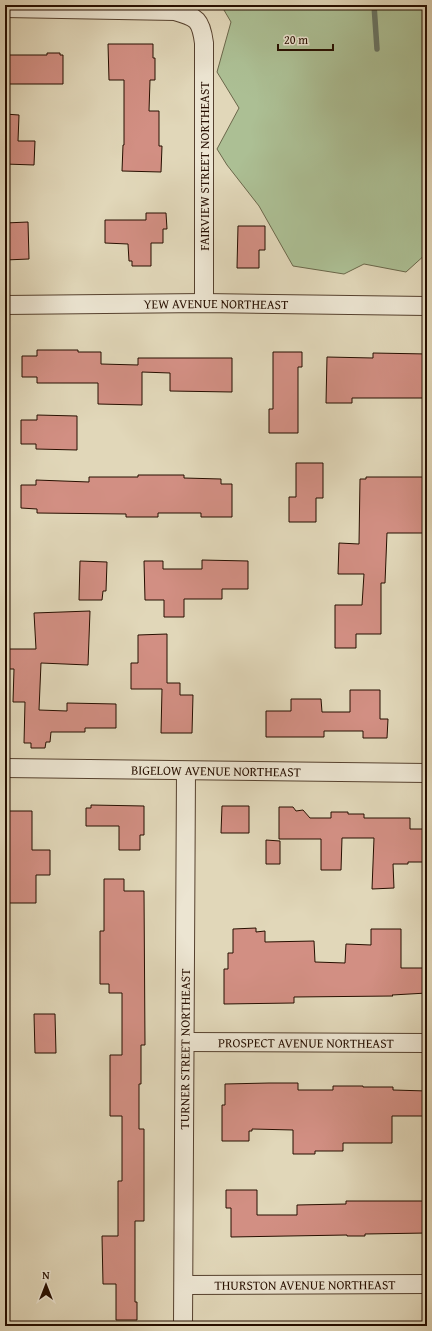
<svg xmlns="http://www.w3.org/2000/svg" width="432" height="1331" font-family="'Gentium Book Plus',serif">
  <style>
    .green { fill: #acbf94; stroke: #6a674a }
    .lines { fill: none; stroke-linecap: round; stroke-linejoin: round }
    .stream { stroke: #697665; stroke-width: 5.5 }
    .building { fill: #d28f83; stroke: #270f00 }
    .street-casing { stroke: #56412e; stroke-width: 20 }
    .street { stroke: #ece5d2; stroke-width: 18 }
    .labels { text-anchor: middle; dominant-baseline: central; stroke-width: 3; stroke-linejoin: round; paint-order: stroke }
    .street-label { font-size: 13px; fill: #270f00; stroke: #ece5d2 }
  </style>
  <rect width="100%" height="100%" fill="#e1d7b9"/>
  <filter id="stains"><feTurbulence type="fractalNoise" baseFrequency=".005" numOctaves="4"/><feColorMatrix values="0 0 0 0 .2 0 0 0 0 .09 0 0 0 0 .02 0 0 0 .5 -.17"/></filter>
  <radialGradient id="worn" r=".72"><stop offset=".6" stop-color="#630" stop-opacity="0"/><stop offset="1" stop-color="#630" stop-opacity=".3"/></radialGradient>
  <polygon class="green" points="221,5 427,5 427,253 406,272 364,264 344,274 293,266 259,206 227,165 217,149 239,108 217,72 231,22"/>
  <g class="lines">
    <polyline class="stream" points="374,5 377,49"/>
  </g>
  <g class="building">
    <polygon points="108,44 153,44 153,58 155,58 155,80 150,80 149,111 159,111 159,146 162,146 161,172 122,171 123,145 124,145 124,80 109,80"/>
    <polygon points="47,53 60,53 60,55 63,55 63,84 5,84 5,55 47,55"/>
    <polygon points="5,114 19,115 18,141 35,141 34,165 5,164"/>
    <polygon points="146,213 166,213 167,229 163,229 163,243 151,243 151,266 132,266 132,261 129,261 128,244 105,243 105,220 146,220"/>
    <polygon points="28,222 29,259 5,260 5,223"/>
    <polygon points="238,226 265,226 265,250 259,250 259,268 237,268"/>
    <polygon points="37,350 78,350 78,352 101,352 101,364 138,365 138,358 232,358 232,392 170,391 170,373 142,372 142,405 98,404 98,383 37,383 37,377 22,377 22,356 37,356"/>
    <polygon points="273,352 302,352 302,367 298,367 298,433 269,433 269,409 273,409"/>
    <polygon points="373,353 427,354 427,398 352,398 352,403 326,403 327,357 373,358"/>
    <polygon points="37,415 77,416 77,450 36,449 36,444 21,444 21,420 37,420"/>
    <polygon points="296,463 323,463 323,498 316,498 316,522 289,522 289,497 296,497"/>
    <polygon points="138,475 184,475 184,478 221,479 221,484 232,484 232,517 201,517 201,513 158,513 158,517 126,517 126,514 37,513 37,509 21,508 21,485 36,485 36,480 89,482 89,477 138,477"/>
    <polygon points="366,477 427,477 427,533 387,533 385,583 381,583 381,634 356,634 356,648 335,648 335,605 362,605 364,574 338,574 339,543 359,544 360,479 366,479"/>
    <polygon points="202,560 248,561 248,589 222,589 222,599 184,599 184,617 164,617 164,600 145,600 144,561 163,561 163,569 202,569"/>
    <polygon points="80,561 107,562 106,591 103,591 102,600 79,600"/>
    <polygon points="90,611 88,665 41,663 39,710 67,711 67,703 116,704 116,728 85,728 85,732 51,732 50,742 46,742 45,748 31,748 31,743 24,743 25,702 13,702 14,669 5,669 5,654 9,654 9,649 36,649 34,613"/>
    <polygon points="167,634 167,683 180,683 180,695 193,695 192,733 161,733 162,689 131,689 131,663 138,663 138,635"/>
    <polygon points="350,690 380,690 380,719 388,719 387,738 363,738 363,731 324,731 324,737 266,737 266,711 291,711 291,699 321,699 322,712 350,712"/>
    <polygon points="91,805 144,806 144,835 140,835 140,850 119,850 119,826 86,826 86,808 91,808"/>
    <polygon points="222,806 249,806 249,833 221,833"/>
    <polygon points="279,807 293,807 296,811 303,810 310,818 331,818 331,812 348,812 348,814 364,814 364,818 410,818 410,829 427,829 427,862 408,862 408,864 393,864 394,888 372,889 374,838 342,838 341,870 321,870 321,839 279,839"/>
    <polygon points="5,811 32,811 32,850 50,850 50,875 36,875 36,903 5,903"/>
    <polygon points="266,840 280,841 280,864 266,864"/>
    <polygon points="104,879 124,879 124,891 144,891 145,1045 141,1045 141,1084 139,1084 139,1129 144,1129 144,1221 135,1221 135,1302 137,1302 137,1320 116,1320 116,1284 103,1284 102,1236 118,1236 118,1181 122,1181 122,1116 110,1116 110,1055 122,1055 122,993 109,993 109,984 100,984 100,931 104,931"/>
    <polygon points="256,928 256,932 265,931 265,942 314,941 315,962 345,963 346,944 371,945 371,929 401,929 401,968 427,968 427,993 392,995 393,996 294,997 294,1003 224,1004 224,969 228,969 228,953 233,953 233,929"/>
    <polygon points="34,1014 55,1014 56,1053 35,1053"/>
    <polygon points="269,1083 298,1083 298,1090 333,1090 333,1086 363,1086 363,1087 393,1087 393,1090 427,1091 427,1116 392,1116 392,1143 343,1143 343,1151 315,1151 315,1154 293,1154 293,1130 252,1129 252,1131 249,1131 249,1141 222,1141 222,1105 225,1105 225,1084"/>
    <polygon points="226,1190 257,1190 257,1215 297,1215 297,1205 346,1204 346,1201 427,1201 427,1233 365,1234 365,1236 347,1236 347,1235 231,1237 231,1208 226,1208"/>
  </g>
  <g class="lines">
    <g class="street-casing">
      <g id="street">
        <path d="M5,8l170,3c22,6 26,9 29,32v260"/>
        <path id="s1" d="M5,305l199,-2 223,3"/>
        <path id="s2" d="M5,768l422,5"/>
        <path id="s3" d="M185,1042l242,1"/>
        <path id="s4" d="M184,1285l243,-1"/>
        <path id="s5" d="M183,1326l3,-555"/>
      </g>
    </g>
    <use href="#street" class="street"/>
  </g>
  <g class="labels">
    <g class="street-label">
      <text transform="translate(204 166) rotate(-90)">FAIRVIEW STREET NORTHEAST</text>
      <text stroke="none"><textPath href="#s1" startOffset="211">YEW AVENUE NORTHEAST</textPath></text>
      <text stroke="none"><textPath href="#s2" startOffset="211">BIGELOW AVENUE NORTHEAST</textPath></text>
      <text stroke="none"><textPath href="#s3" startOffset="121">PROSPECT AVENUE NORTHEAST</textPath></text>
      <text stroke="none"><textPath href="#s5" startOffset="277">TURNER STREET NORTHEAST</textPath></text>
      <text stroke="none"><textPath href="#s4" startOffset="121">THURSTON AVENUE NORTHEAST</textPath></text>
    </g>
  </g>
  <rect width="432" height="1331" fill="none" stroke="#e1d7b9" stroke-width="20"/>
  <rect x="6" y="6" width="420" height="1319" fill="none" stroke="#270f00" stroke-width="2"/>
  <rect x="10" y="10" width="412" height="1311" fill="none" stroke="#270f00"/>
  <g transform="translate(46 1285)" stroke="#ece5d2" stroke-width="3" paint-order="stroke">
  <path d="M0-3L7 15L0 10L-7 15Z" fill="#270f00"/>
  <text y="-6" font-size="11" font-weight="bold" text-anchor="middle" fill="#270f00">N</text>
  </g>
  <path d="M278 44v6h55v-6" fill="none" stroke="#270f00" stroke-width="2"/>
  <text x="284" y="44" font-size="12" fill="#270f00" stroke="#ece5d2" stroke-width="3" paint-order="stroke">20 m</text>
  <rect width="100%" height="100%" filter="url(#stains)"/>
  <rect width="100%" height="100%" fill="url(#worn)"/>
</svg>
